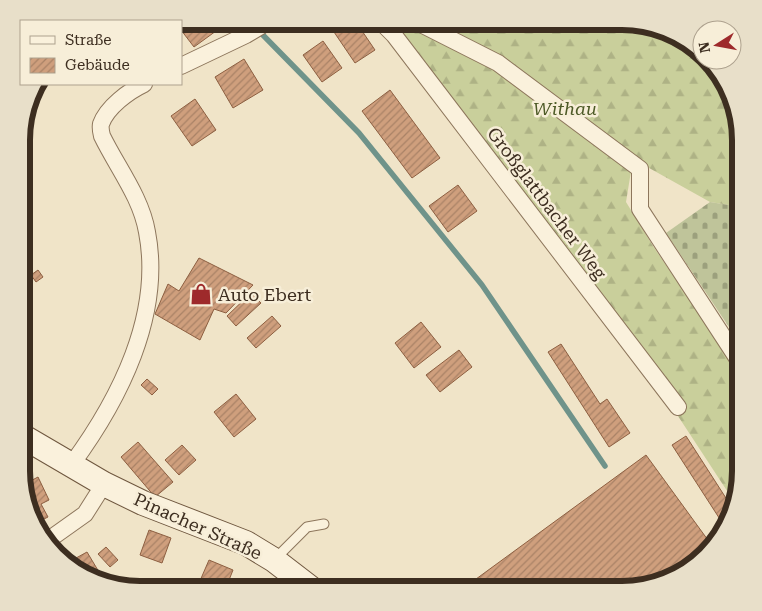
<svg xmlns="http://www.w3.org/2000/svg" width="762" height="611" font-family="'Roboto Serif',serif">
  <style>
    .forest { fill: url(#forest-firs) }
    .cemetery { fill: url(#cemetery-stones) }
    .lines { fill: none; stroke-linecap: round; stroke-linejoin: round }
    .stream { stroke: #6f938a; stroke-width: 5.5 }
    .building { fill: url(#building-hatch); stroke: #8d5f41 }
    .lane-casing { stroke: #8d765c; stroke-width: 11 }
    .street-casing { stroke: #8d765c; stroke-width: 18 }
    .secondary-casing { stroke: #6f573f; stroke-width: 26 }
    .lane { stroke: #faf1dc; stroke-width: 9 }
    .street { stroke: #faf1dc; stroke-width: 16 }
    .secondary { stroke: #faf1dc; stroke-width: 24 }
    .labels { text-anchor: middle; dominant-baseline: central; stroke-width: 5; stroke-linejoin: round; paint-order: stroke }
    .park-label { font-size: 18px; font-style: italic; fill: #4d5a26; stroke: #f7eed8 }
    .street-label { font-size: 18px; fill: #3d2e20; stroke: #f7eed8 }
    .poi-label { font-size: 18px; fill: #3d2e20; stroke: #f7eed8; text-anchor: start }
    .rim { fill: none; stroke: #3d2e20; stroke-width: 6 }
  </style>
  <defs>
    <pattern id="forest-firs" width="22" height="20" patternUnits="userSpaceOnUse" patternTransform="scale(1.25)"><rect width="22" height="20" fill="#c9cf9b"/><path d="M5 1l3.5 6h-7zM16 11l3.5 6h-7z" fill="#aeb285"/></pattern>
    <pattern id="cemetery-stones" width="16" height="16" patternUnits="userSpaceOnUse" patternTransform="scale(1.25)"><rect width="16" height="16" fill="#bfc49a"/><path d="M2 7V4a2 2 0 0 1 4 0v3zM10 15v-3a2 2 0 0 1 4 0v3z" fill="#9ca07d"/></pattern>
    <pattern id="building-hatch" width="6" height="6" patternUnits="userSpaceOnUse" patternTransform="scale(1.25)"><rect width="6" height="6" fill="#cf9f7d"/><path d="M-1 1l2-2M0 6l6-6M5 7l2-2" fill="none" stroke="#a98266"/></pattern>
  </defs>
  <rect width="100%" height="100%" fill="#f0e4c8"/>
  <polygon class="forest" points="629,21 667,30 700,51 702,60 707,60 732,94 741,140 741,207 710,202 633,159 626,202 653,246 741,375 740,479 735,503 676,413 389,24"/>
  <polygon class="cemetery" points="710,202 741,207 741,345 666,233"/>
  <g class="lines">
    <polyline class="stream" points="258,30 359,133 482,285 605,466"/>
  </g>
  <g class="building">
    <polygon points="344,25 358,25 375,50 355,63 334,32"/>
    <polygon points="213,26 216,31 194,47 181,30 181,27"/>
    <polygon points="323,41 342,68 322,82 303,55"/>
    <polygon points="244,59 263,90 233,108 215,77"/>
    <polygon points="390,90 440,158 412,178 362,111"/>
    <polygon points="195,99 216,130 192,146 171,116"/>
    <polygon points="458,185 477,211 448,232 429,206"/>
    <polygon points="199,258 253,285 226,313 214,309 200,340 155,314 168,284 179,291"/>
    <polygon points="38,270 43,277 36,282 31,275"/>
    <polygon points="251,293 261,303 236,326 227,316"/>
    <polygon points="272,316 281,326 256,348 247,338"/>
    <polygon points="421,322 441,347 414,368 395,343"/>
    <polygon points="561,344 600,404 607,399 630,433 609,447 548,352"/>
    <polygon points="459,350 472,367 440,392 426,375"/>
    <polygon points="147,379 158,389 152,395 141,385"/>
    <polygon points="236,394 256,419 234,437 214,412"/>
    <polygon points="686,436 733,509 732,517 725,527 672,445"/>
    <polygon points="138,442 173,482 155,497 121,457"/>
    <polygon points="182,445 196,460 179,475 165,460"/>
    <polygon points="646,455 713,547 711,549 668,581 622,590 461,590"/>
    <polygon points="38,477 49,500 41,504 48,517 34,524 23,485"/>
    <polygon points="149,530 171,538 162,563 140,555"/>
    <polygon points="106,547 118,560 110,567 98,554"/>
    <polygon points="87,552 99,572 90,578 67,563"/>
    <polygon points="209,560 233,570 225,590 196,590"/>
  </g>
  <g class="lines">
    <g class="lane-casing">
      <polyline id="lane" points="275,559 307,527 324,524"/>
    </g>
    <g class="street-casing">
      <g id="street">
        <polyline points="383,24 394,35 678,407"/>
        <polyline points="421,24 498,63 640,169 640,209 741,364"/>
        <polyline points="181,66 246,35 261,26"/>
        <path d="M72,464c47,-64 91,-149 75,-232 -6,-35 -30,-65 -45,-96 -1,-4 -2,-8 -1,-12 6,-17 28,-33 43,-40"/>
        <polyline points="47,541 85,514 104,484"/>
      </g>
    </g>
    <g class="secondary-casing">
      <polyline id="secondary" points="22,436 104,484 143,503 246,543 274,560 313,590"/>
    </g>
    <use href="#lane" class="lane"/>
    <use href="#street" class="street"/>
    <use href="#secondary" class="secondary"/>
  </g>
  <defs>
    <g id="shop-bare" transform="scale(1.725)"><path d="M-5-2.5h2.3a2.7 3.5 0 0 1 5.4 0H5L5.5 6h-11ZM-1.5-2.5h3a1.5 2.3 0 0 0-3 0Z" fill="#9e2a2b" stroke="#f7eed8" stroke-width="2.5" paint-order="stroke"/></g>
  </defs>
  <g fill-rule="evenodd">
    <use href="#shop-bare" x="201" y="294"/>
  </g>
  <g class="labels">
    <g class="park-label">
      <text x="565" y="108">Withau</text>
    </g>
    <g class="street-label">
      <text transform="translate(547 203) rotate(53)">Großglattbacher Weg</text>
      <text transform="translate(198 526) rotate(24)">Pinacher Straße</text>
    </g>
    <g class="poi-label">
      <text x="218" y="294">Auto Ebert</text>
    </g>
  </g>
  <path d="M0 0H762V611H0ZM140 30H622A110 110 0 0 1 732 140V471A110 110 0 0 1 622 581H140A110 110 0 0 1 30 471V140A110 110 0 0 1 140 30Z" fill="#e8dfc9" fill-rule="evenodd"/>
  <path class="rim" d="M140 30H622A110 110 0 0 1 732 140V471A110 110 0 0 1 622 581H140A110 110 0 0 1 30 471V140A110 110 0 0 1 140 30Z"/>
  <rect x="20" y="20" width="162" height="65" fill="#f7eed8" stroke="#ada18e"/>
  <rect x="30" y="36" width="25" height="8" fill="#faf1dc" stroke="#ada18e"/>
  <text x="65" y="45" font-size="15" fill="#3d2e20">Straße</text>
  <rect x="30" y="58" width="25" height="15" fill="url(#building-hatch)" stroke="#ada18e"/>
  <text x="65" y="70" font-size="15" fill="#3d2e20">Gebäude</text>
  <g transform="translate(717 45) rotate(259)"><circle r="24" fill="#f7eed8" stroke="#ada18e"/>
  <path d="M0-4L9 19L0 12L-9 19Z" fill="#9e2a2b"/>
  <text y="-8" font-size="14" font-weight="bold" text-anchor="middle" fill="#3d2e20">N</text>
  </g>
</svg>
